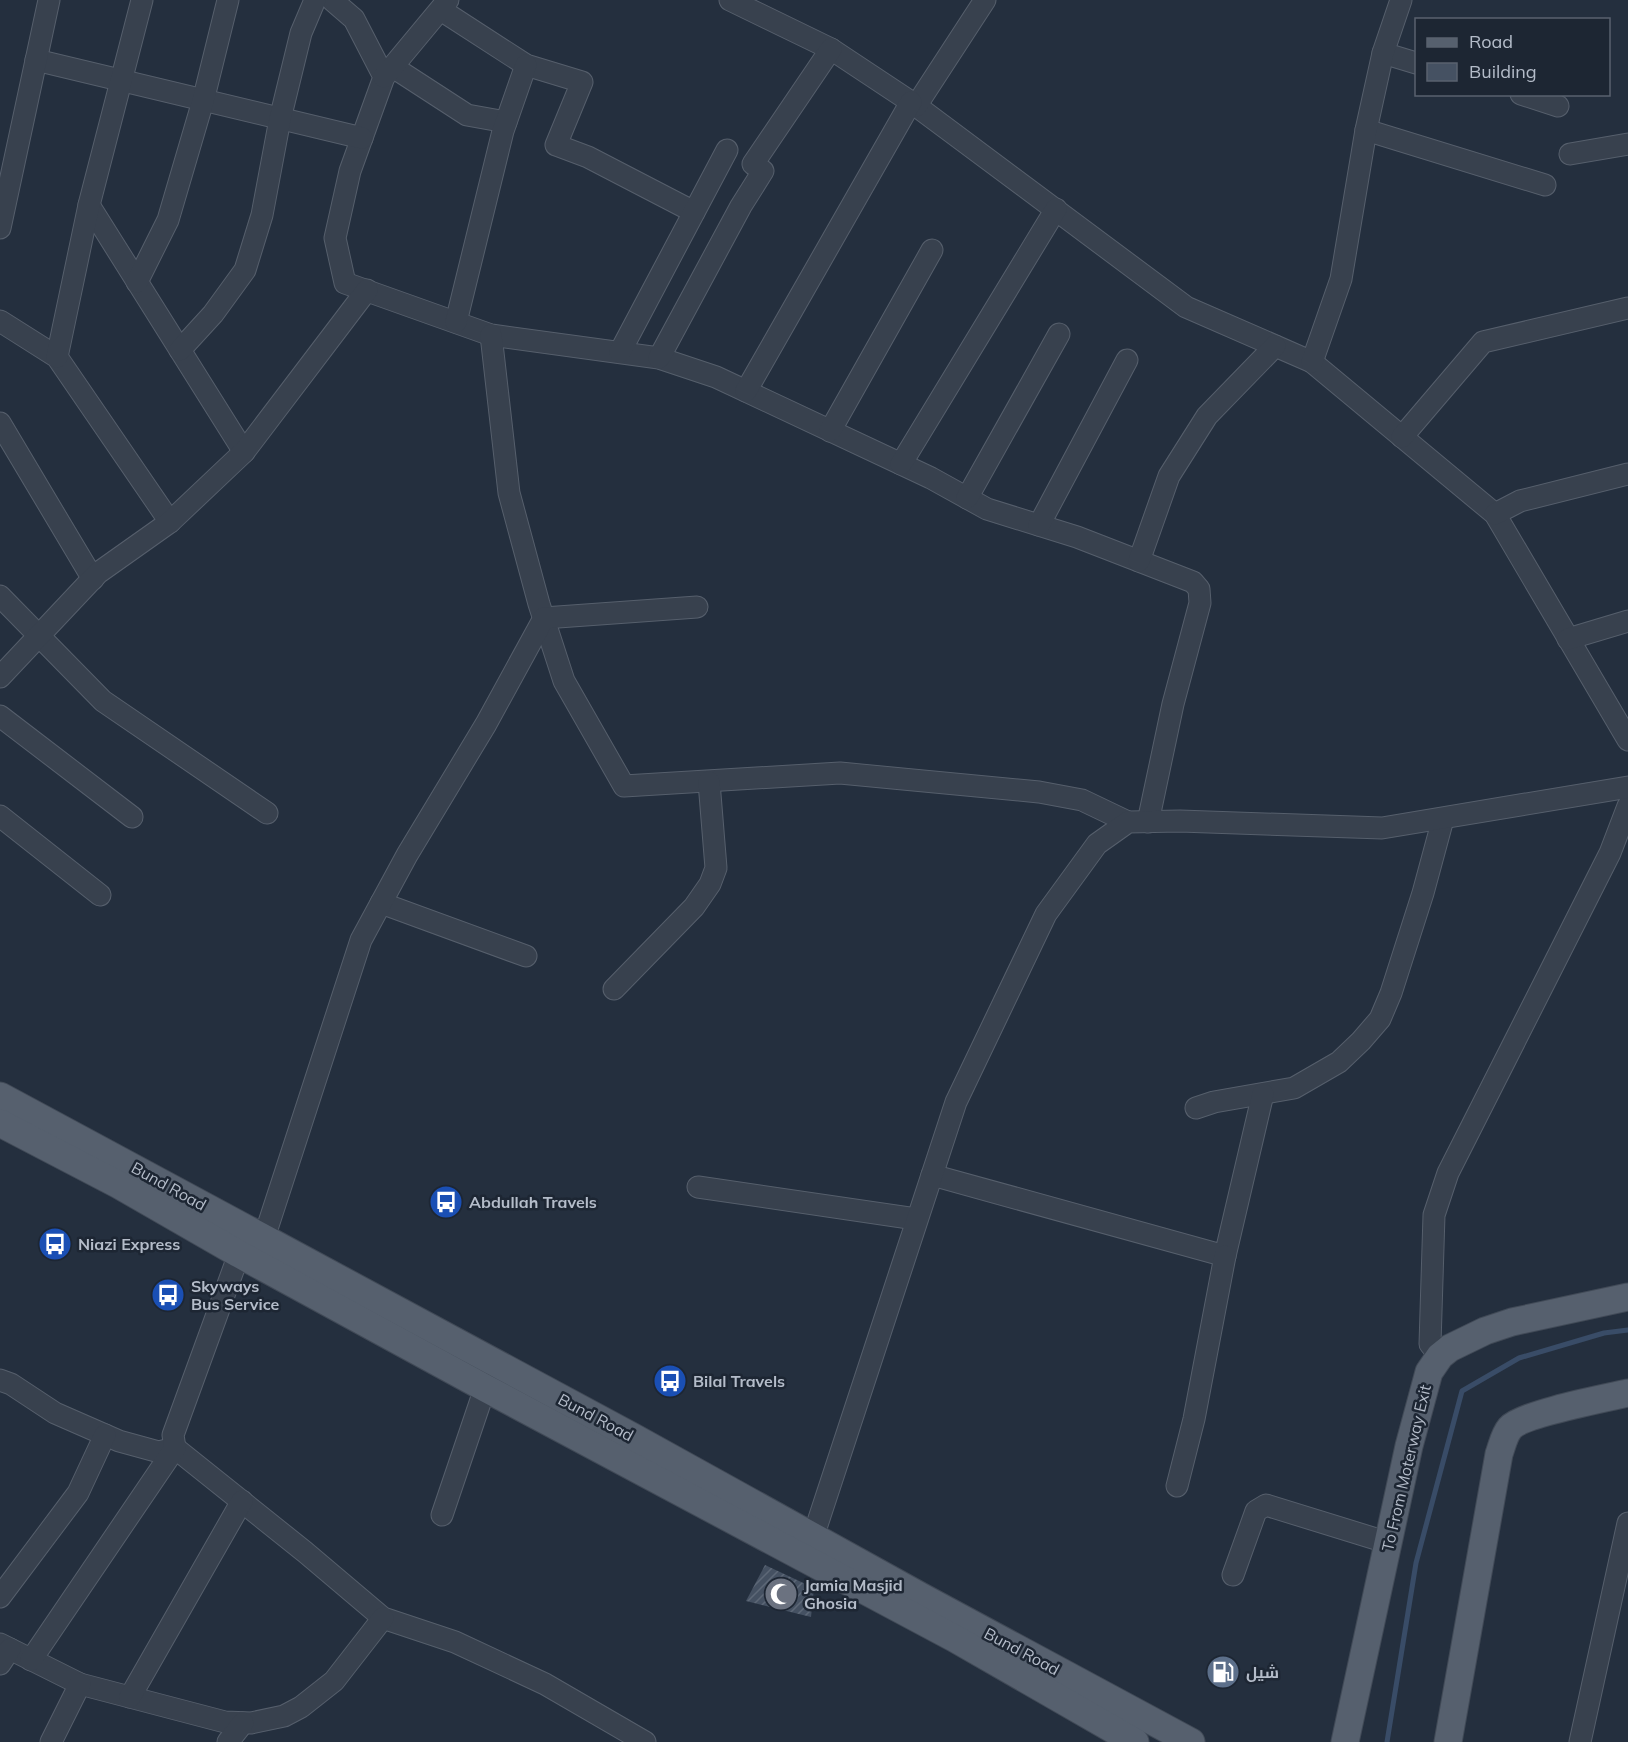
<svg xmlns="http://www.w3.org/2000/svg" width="1628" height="1742" font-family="Mulish,Cairo,sans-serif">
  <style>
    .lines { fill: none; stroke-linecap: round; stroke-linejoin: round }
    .stream { stroke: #394c67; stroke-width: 5 }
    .building { fill: url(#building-hatch) }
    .minor-casing { stroke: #565f6c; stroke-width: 23 }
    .major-casing { stroke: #414a57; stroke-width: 29 }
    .minor { stroke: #38414e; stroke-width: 21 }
    .major { stroke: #56606e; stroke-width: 27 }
    .labels { text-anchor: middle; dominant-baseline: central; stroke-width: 5; stroke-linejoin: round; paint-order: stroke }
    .street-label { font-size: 16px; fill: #b4bcc9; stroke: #1d2633 }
    .poi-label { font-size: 16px; font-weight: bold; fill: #b4bcc9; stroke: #1d2633; text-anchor: start }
  </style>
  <defs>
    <pattern id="building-hatch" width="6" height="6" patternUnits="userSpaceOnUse" patternTransform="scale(1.5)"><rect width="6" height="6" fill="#455162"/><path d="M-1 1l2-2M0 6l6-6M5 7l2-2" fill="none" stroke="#5d6877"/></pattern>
  </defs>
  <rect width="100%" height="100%" fill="#242f3e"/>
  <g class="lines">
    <polyline class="stream" points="1387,1742 1416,1563 1462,1391 1519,1358 1604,1333 1628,1330"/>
  </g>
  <polygon class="building" points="765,1565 814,1588 811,1617 746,1601"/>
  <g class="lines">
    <g class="minor-casing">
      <g id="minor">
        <polyline points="332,0 354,19 384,77 350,171 335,238 345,283 491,335 659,358 716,377 931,478 987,509 1077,537 1193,582 1199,589 1200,603 1173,704 1148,822"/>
        <polyline points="730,0 831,49 911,102 1186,307 1312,362 1495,514 1628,740"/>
        <polyline points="441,10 526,65 582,82 556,145 588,157 694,212"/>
        <polyline points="1383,53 1416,63"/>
        <polyline points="36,60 362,138"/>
        <polyline points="393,67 467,115 506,122"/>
        <polyline points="384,77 448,0"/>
        <polyline points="1521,94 1558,106"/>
        <polyline points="916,106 985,0"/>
        <polyline points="1366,130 1545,185"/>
        <polyline points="1570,154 1628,144"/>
        <polyline points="89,205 244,452"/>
        <polyline points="0,228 49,0"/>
        <polyline points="137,282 168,220 203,101 228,0"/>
        <polyline points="0,321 57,357 170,522"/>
        <polyline points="456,322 503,131 526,65"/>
        <polyline points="491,335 509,493 539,604 564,681 624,786 840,773 1039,792 1082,800 1128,822"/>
        <polyline points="180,350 213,314 245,270 262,215 280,119 301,33 315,0"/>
        <polyline points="620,352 727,150"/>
        <polyline points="57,357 89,205 142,0"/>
        <polyline points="659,358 741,206 763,171 753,164 831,49"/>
        <polyline points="1312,362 1341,279 1366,130 1383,53 1401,0"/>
        <polyline points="746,391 911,102"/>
        <polyline points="0,423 93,579"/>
        <polyline points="830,431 932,250"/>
        <polyline points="1402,437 1483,342 1628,308"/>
        <polyline points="901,464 1056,209"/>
        <polyline points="967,498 1059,334"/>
        <polyline points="1495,514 1520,501 1628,474"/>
        <polyline points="1039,525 1127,360"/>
        <polyline points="1139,561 1169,476 1207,416 1275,346"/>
        <polyline points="0,596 103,701 267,813"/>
        <polyline points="1568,639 1628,621"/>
        <polyline points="0,677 98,573 170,522 244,452 367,290"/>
        <polyline points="0,716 132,817"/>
        <polyline points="0,816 100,895"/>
        <polyline points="381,903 526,956"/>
        <polyline points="614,989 694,907 710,884 716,868 709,782"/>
        <polyline points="1196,1108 1214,1102 1294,1088 1339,1062 1361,1041 1380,1019 1391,993 1423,893 1443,819"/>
        <polyline points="932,1175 1225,1256 1263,1094"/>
        <polyline points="698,1187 916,1219"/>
        <polyline points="264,1238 361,940 407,855 486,724 544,618 697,607"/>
        <polyline points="1440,1356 1430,1344 1434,1215 1448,1173 1610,853 1628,806"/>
        <polyline points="0,1380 11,1384 55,1413 119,1441 159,1452 175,1448"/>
        <polyline points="175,1448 305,1552 383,1618 455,1642 545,1684 645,1742"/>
        <polyline points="1177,1486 1194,1419 1225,1256"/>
        <polyline points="442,1515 485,1388"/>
        <polyline points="813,1537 956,1102 1046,914 1097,844 1128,822 1180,821 1382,828 1628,787"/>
        <polyline points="1233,1575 1256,1511 1266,1505 1389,1543"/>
        <polyline points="0,1597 78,1493 105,1435"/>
        <polyline points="0,1644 80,1684 225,1722 251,1723 284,1716 301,1707 334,1681 383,1618"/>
        <polyline points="31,1660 175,1448 173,1435 239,1254"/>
        <polyline points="0,1664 10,1649"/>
        <polyline points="130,1697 242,1501"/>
        <polyline points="51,1742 80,1684"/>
        <polyline points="228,1742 243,1723"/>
        <polyline points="1580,1742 1628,1523"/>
      </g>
    </g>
    <g class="major-casing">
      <g id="major">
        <polyline points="0,1096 633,1437 922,1597 1191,1742"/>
        <polyline points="0,1123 119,1185 239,1254 485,1388 954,1638 1135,1742"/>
        <polyline points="1345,1742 1409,1446 1429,1372 1440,1356 1450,1348 1485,1331 1512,1322 1628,1297"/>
        <path d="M1448,1742l51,-288c3,-8 5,-19 11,-26 12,-14 96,-30 118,-35"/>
      </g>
    </g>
    <use href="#minor" class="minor"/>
    <use href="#major" class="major"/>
  </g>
  <defs>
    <g id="bus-disc" transform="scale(1.725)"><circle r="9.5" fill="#1a4fb4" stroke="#1d2633"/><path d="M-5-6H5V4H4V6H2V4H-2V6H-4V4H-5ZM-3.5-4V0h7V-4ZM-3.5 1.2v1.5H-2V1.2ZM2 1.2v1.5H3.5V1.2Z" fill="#fff"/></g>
    <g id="mosque-disc" transform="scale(1.725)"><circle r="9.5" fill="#6b7280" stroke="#1d2633"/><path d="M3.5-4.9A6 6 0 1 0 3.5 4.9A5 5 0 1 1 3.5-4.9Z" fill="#fff"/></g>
    <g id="fuel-disc" transform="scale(1.725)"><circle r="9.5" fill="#5c6f8a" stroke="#1d2633"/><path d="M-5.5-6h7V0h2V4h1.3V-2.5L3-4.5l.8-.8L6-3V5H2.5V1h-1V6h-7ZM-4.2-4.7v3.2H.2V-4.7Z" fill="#fff"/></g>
  </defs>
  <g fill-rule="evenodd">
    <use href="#bus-disc" x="446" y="1202"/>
    <use href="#bus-disc" x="55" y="1244"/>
    <use href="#bus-disc" x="168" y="1295"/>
    <use href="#bus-disc" x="670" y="1381"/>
    <use href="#mosque-disc" x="781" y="1594"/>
    <use href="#fuel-disc" x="1223" y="1672"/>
  </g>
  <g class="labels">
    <g class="street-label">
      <text transform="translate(169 1186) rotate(29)">Bund Road</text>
      <text transform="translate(596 1417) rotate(28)">Bund Road</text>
      <text transform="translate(1406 1468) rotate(-77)">To From Moterway Exit</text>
      <text transform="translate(1022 1651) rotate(28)">Bund Road</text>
    </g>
    <g class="poi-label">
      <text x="469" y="1202">Abdullah Travels</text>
      <text x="78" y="1244">Niazi Express</text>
      <text x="191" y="1286">Skyways<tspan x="191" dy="18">Bus Service</tspan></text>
      <text x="693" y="1381">Bilal Travels</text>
      <text x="804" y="1585">Jamia Masjid<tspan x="804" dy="18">Ghosia</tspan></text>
      <text x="1246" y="1672">شیل</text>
    </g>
  </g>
  <rect x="1415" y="18" width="195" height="78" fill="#1d2633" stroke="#59626f" stroke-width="1.5"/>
  <rect x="1427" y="38" width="30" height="9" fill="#56606e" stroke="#59626f" stroke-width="1.5"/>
  <text x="1469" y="48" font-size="18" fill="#b4bcc9">Road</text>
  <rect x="1427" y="63" width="30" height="18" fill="#455162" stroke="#59626f" stroke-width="1.5"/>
  <text x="1469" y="78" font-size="18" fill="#b4bcc9">Building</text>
</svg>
